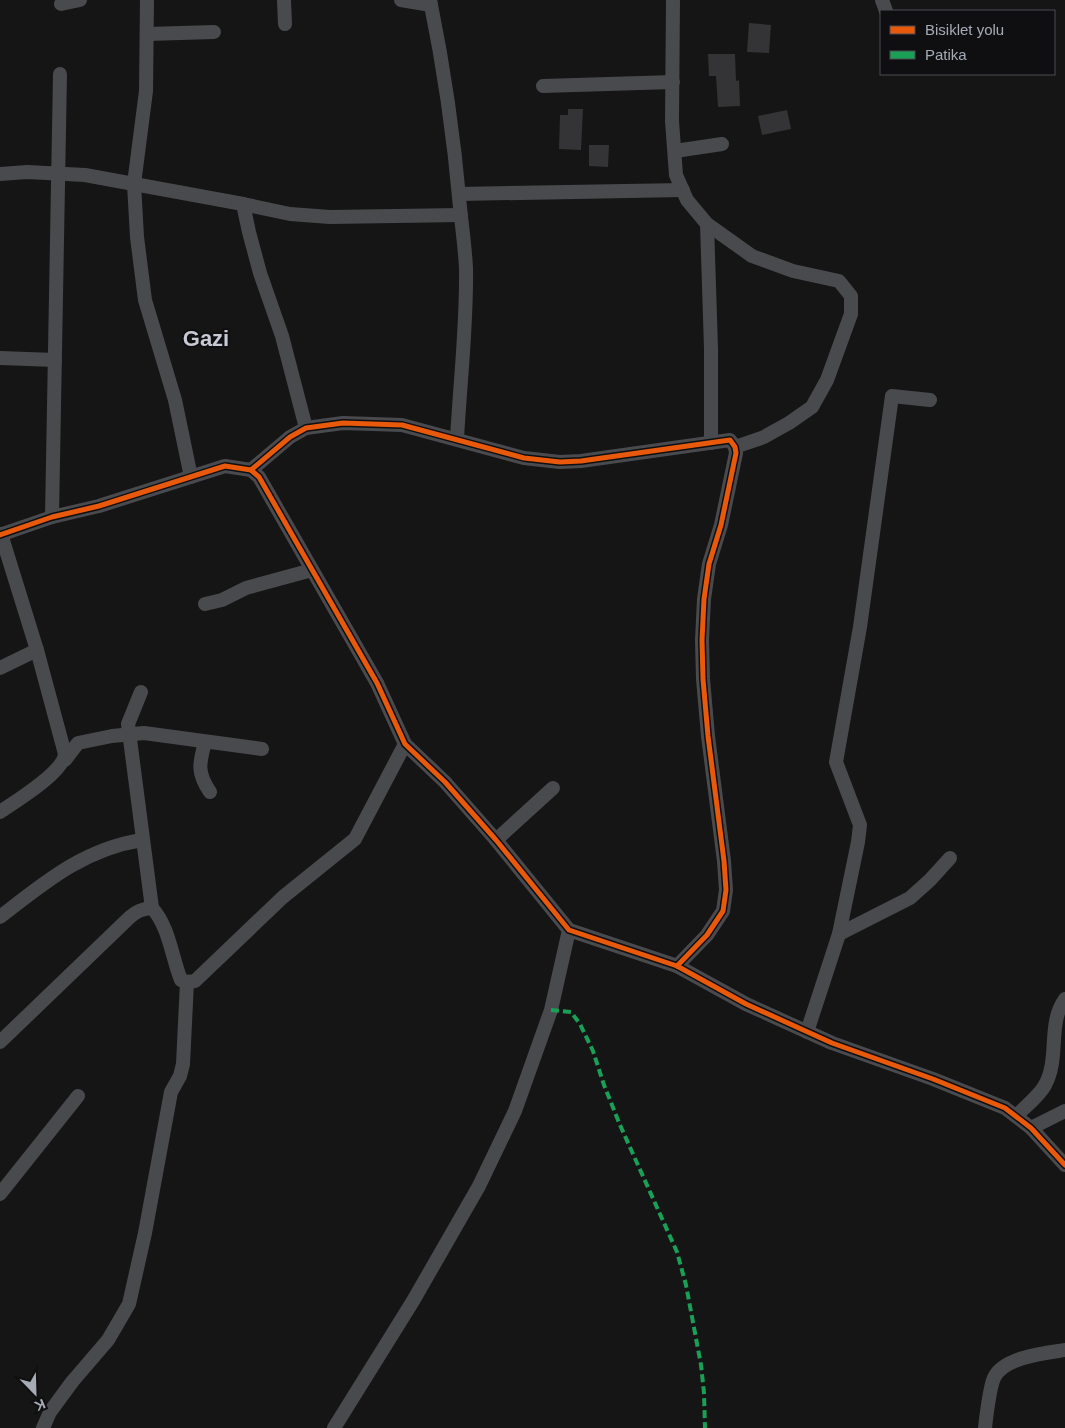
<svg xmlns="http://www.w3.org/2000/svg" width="1065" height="1428" font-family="Helvetica,sans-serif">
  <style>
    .building { fill: #343436 }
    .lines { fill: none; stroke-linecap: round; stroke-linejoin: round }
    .minor { stroke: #494a4e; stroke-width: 14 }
    .quiet { stroke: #1a9f57; stroke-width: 4; stroke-dasharray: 8 4; stroke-linecap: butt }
    .cycleway-casing { stroke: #0f0f11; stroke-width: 8 }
    .cycleway { stroke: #e8590c; stroke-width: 5 }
    .labels { text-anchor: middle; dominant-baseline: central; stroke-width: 4; stroke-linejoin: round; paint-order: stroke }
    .district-label { font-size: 22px; font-weight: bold; fill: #c7cad2; stroke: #0f0f11 }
  </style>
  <rect width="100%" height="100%" fill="#151515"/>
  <g class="building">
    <polygon points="749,23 771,25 769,53 747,52"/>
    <polygon points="708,54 735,54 736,81 739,80 740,106 718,107 716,76 709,76"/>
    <polygon points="568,109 583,109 581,150 559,149 560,115 568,115"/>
    <polygon points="787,110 791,129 762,135 758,116"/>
    <polygon points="589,145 609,145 608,167 589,166"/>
  </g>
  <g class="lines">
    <g class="minor">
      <polyline points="147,0 146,91 134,184 137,237 145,300 175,400 191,477"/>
      <polyline points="284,0 285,24"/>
      <polyline points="401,0 431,5"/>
      <path d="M430,0c14,68 24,138 30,207 2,20 5,41 6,61 1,57 -6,114 -9,171"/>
      <polyline points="673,0 672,121 676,175 687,200 707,224 752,256 793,271 839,281 851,296 851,314 827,380 812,407 789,423 764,437 735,447"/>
      <polyline points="882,0 886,11"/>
      <polyline points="61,4 80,0"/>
      <polyline points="147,34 214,32"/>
      <polyline points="543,86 673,82"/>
      <polyline points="675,151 722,144"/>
      <polyline points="0,174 27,172 85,175 243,204 290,214 330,217 461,215"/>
      <polyline points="459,194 683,190"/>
      <polyline points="243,204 249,232 260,273 282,336 306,428"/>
      <polyline points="707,224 711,348 711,443"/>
      <polyline points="0,358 55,360"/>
      <polyline points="251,470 290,437 306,428 343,423 402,425 524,458 560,462 581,461 730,440 735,447 736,453 721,525 709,564 704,599 702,640 703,679 708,736 724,861 726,890 723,911 707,935 677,966"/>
      <polyline points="52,517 60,74"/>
      <polyline points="0,535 52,517 99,506 225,466 251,470 259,477 377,683 405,744 445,782 496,840 569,930 677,966 746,1004 832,1043 933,1079 1005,1108 1031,1128 1065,1165"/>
      <polyline points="205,604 222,600 246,588 312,570"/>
      <polyline points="0,668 37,650"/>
      <polyline points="141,692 128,724 152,908"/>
      <path d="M205,742c-6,22 -8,31 5,50"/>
      <polyline points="65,760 78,743 112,736 144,733 262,749"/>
      <path d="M0,812c16,-11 63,-39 65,-58l-28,-104 -36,-116"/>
      <polyline points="496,840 553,788"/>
      <path d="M0,917c45,-35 84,-68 142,-77"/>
      <polyline points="839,934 910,898 930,880 950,858"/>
      <polyline points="807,1032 839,934 858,842 860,825 836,762 860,627 892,396 930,400"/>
      <path d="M0,1042l130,-125c7,-6 12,-8 22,-9 17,18 20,50 29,72l6,2 8,-1 88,-84 72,-58 50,-95"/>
      <path d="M1016,1116c8,-8 24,-21 29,-31 15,-27 2,-61 20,-86"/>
      <polyline points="1031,1128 1065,1111"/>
      <polyline points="0,1194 78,1096"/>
      <polyline points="43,1428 50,1412 72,1382 108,1340 129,1304 145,1233 171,1092 180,1076 183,1064 187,982"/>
      <polyline points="334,1428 413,1301 479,1186 515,1111 551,1010 569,930"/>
      <path d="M985,1428c1,-10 5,-42 9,-50 9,-21 52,-25 71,-28"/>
    </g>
    <polyline class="quiet" points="551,1010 571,1012 580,1024 593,1051 604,1085 620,1125 677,1252 686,1285 701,1365 704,1393 705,1428"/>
    <g class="cycleway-casing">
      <g id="cycleway">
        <polyline points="251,470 290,437 306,428 343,423 402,425 524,458 560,462 581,461 730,440 735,447 736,453 721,525 709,564 704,599 702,640 703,679 708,736 724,861 726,890 723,911 707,935 677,966"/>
        <polyline points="0,535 52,517 99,506 225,466 251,470 259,477 377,683 405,744 445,782 496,840 569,930 677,966 746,1004 832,1043 933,1079 1005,1108 1031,1128 1065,1165"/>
      </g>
    </g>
    <use href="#cycleway" class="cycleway"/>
  </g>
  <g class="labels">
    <g class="district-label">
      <text x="206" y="338">Gazi</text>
    </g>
  </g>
  <rect x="880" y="10" width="175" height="65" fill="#0f0f11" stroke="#4b4d53"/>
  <rect x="890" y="26" width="25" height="8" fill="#e8590c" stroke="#4b4d53"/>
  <text x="925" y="35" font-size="15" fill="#a6abb6">Bisiklet yolu</text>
  <rect x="890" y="51" width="25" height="8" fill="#1a9f57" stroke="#4b4d53"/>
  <text x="925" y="60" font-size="15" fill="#a6abb6">Patika</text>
  <g transform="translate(35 1393) rotate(157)" stroke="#0f0f11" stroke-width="4" paint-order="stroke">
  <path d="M0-4L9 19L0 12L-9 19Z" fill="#a6abb6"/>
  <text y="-8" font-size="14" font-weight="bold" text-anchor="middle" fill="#a6abb6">K</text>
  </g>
</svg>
